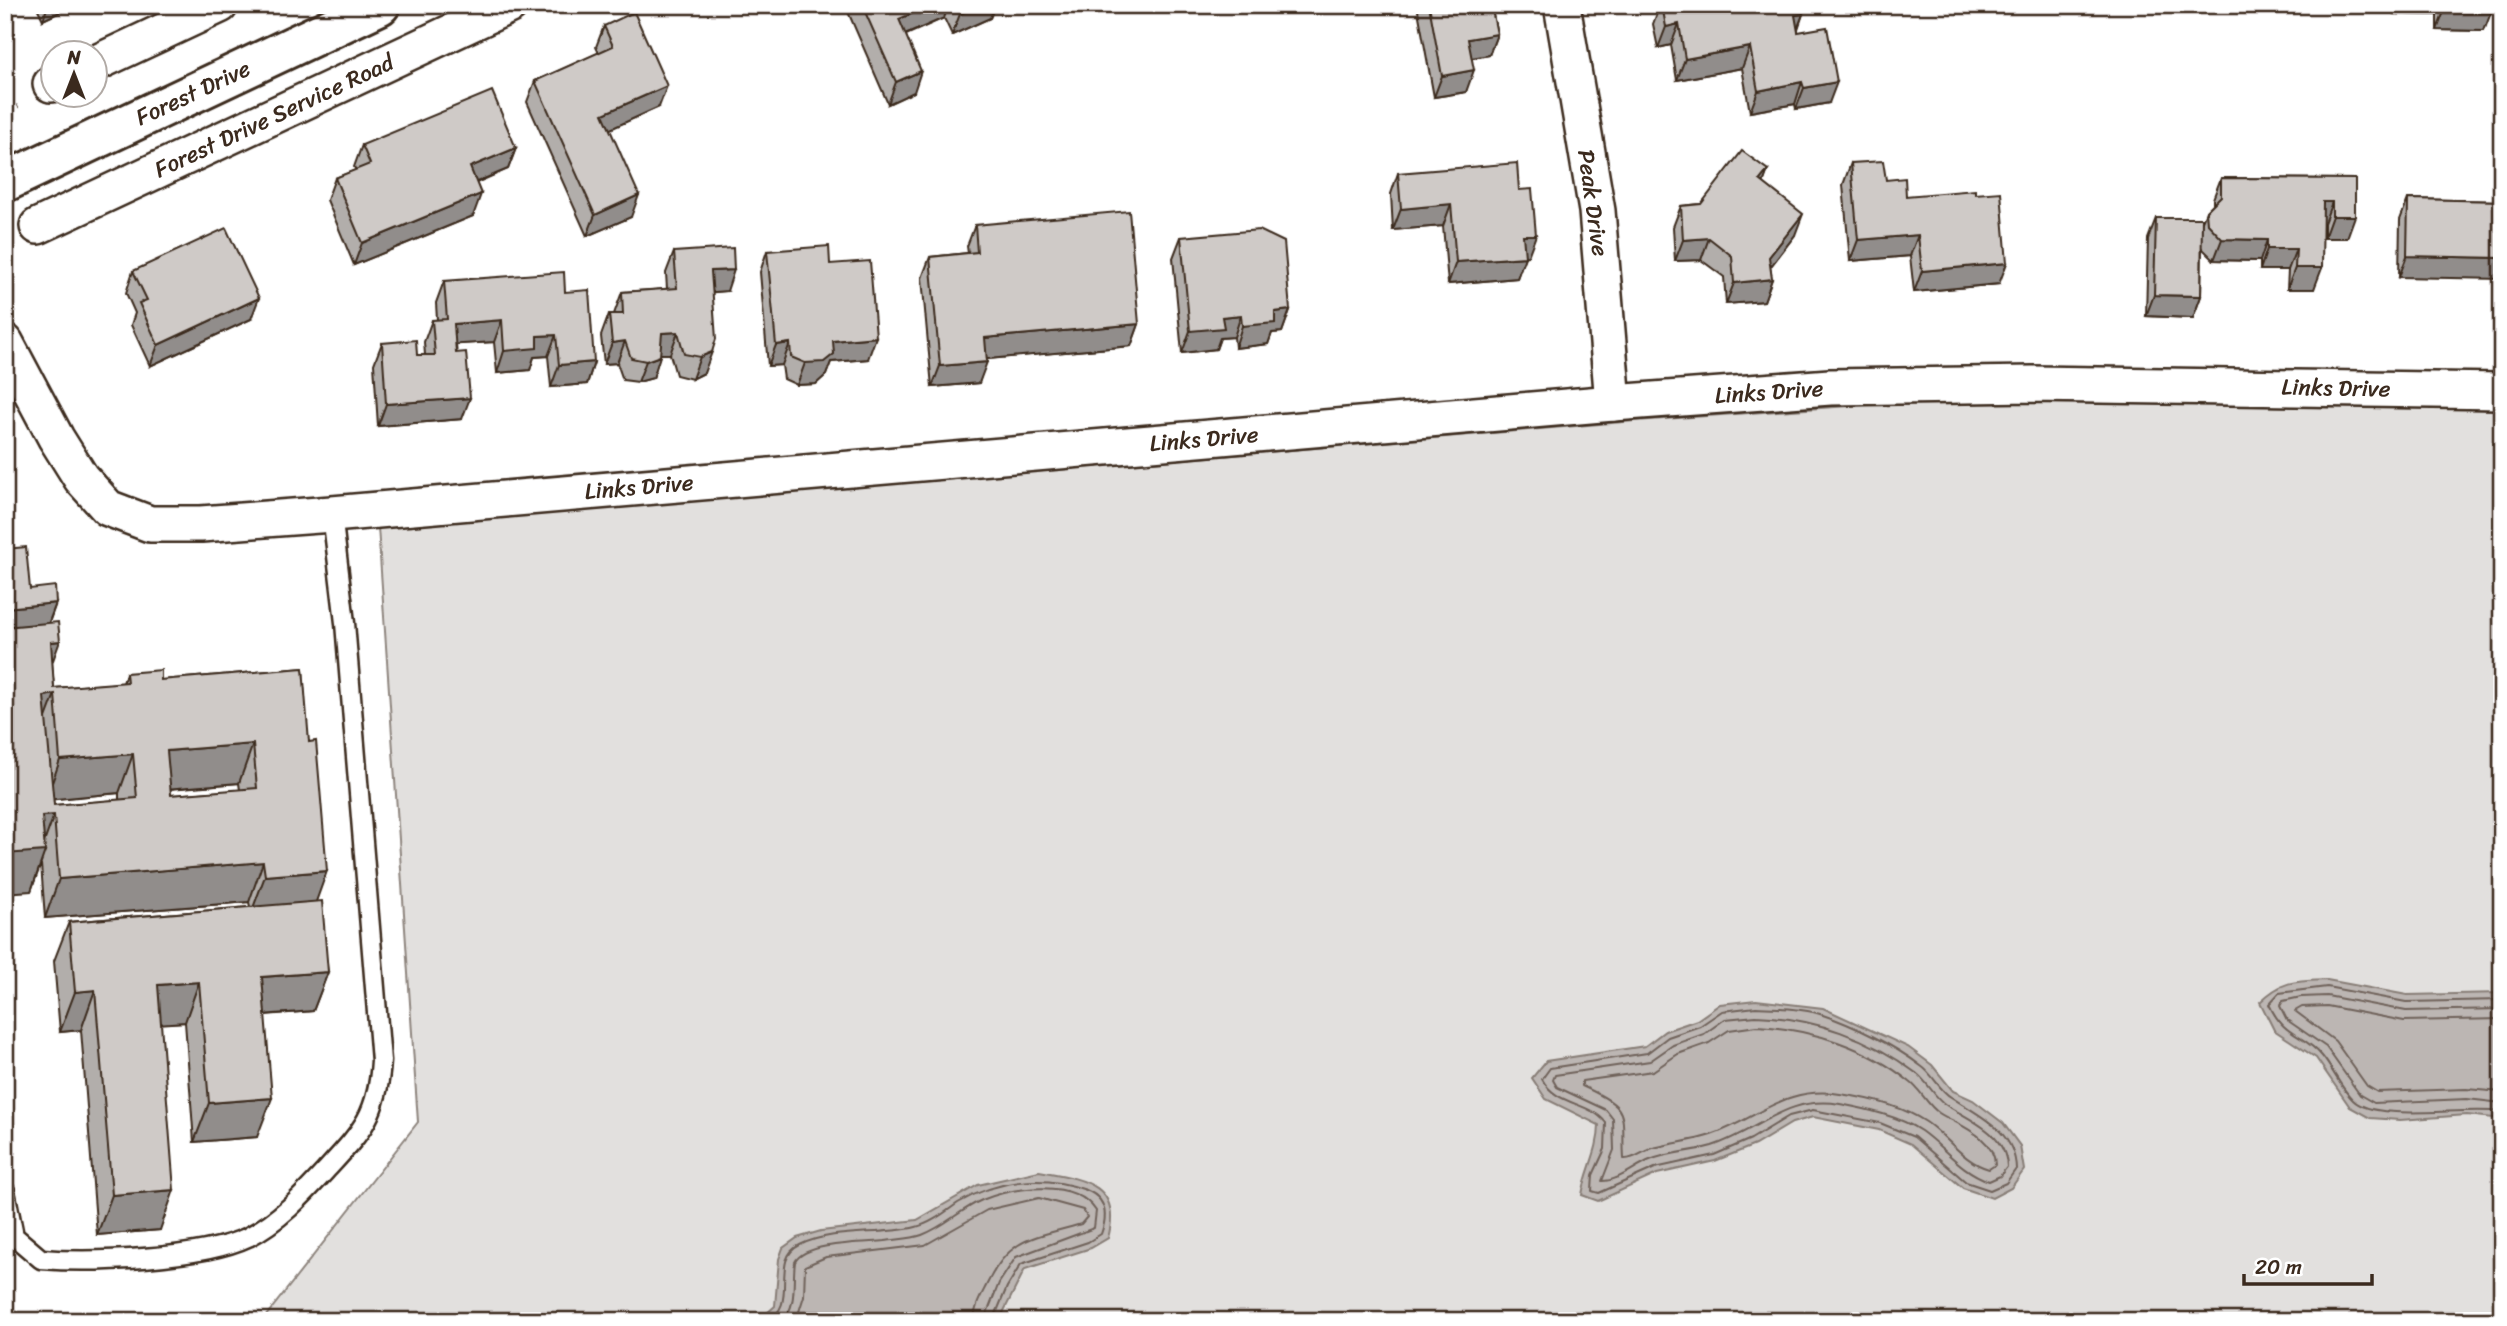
<svg xmlns="http://www.w3.org/2000/svg" width="2507" height="1326" font-family="Sriracha,sans-serif">
  <style>
    .green { fill: #e2e0de; stroke: #8e857e; stroke-width: 2 }
    .water { fill: #bcb6b3; stroke: #887e77; stroke-width: 2 }
    .lines { fill: none; stroke-linecap: round; stroke-linejoin: round }
    .shore { stroke: #6f625a; stroke-width: 2 }
    .lane-casing { stroke: #3b2a1e; stroke-width: 23 }
    .street-casing { stroke: #3b2a1e; stroke-width: 40 }
    .secondary-casing { stroke: #3b2a1e; stroke-width: 44 }
    .path { stroke: #3b2a1e; stroke-width: 4.5; stroke-dasharray: 2 5; stroke-linecap: butt }
    .lane { stroke: #fff; stroke-width: 18 }
    .street { stroke: #fff; stroke-width: 35 }
    .secondary { stroke: #fff; stroke-width: 38 }
    .wall { fill: #b2aeab; stroke: #3b2a1e; stroke-width: 2; fill-rule: evenodd }
    .shaded-wall { fill: #918d8b; stroke: #3b2a1e; stroke-width: 2 }
    .building { fill: #cfcac7; stroke: #3b2a1e; stroke-width: 2; fill-rule: evenodd }
    .labels { text-anchor: middle; dominant-baseline: central; stroke-width: 6; stroke-linejoin: round; paint-order: stroke }
    .street-label { font-size: 23px; fill: #3b2a1e; stroke: #fff }
  </style>
  <rect width="100%" height="100%" fill="#fff"/>
  <filter id="ink" filterUnits="userSpaceOnUse"><feTurbulence type="fractalNoise" baseFrequency=".0143" numOctaves="2"/><feDisplacementMap in="SourceGraphic" scale="14" xChannelSelector="R" yChannelSelector="G"/><feConvolveMatrix kernelMatrix="1 2 1 2 8 2 1 2 1" color-interpolation-filters="sRGB"/></filter>
  <g filter="url(#ink)">
    <polygon class="green" points="2052,392 2502,410 2502,1321 262,1321 418,1122 378,527 1635,421"/>
    <g class="water">
      <path d="M2327,980l80,15 95,-2v126l-35,-4 -67,5 -30,-2 -20,-11 -34,-49 -42,-28 -14,-28c22,-22 37,-21 67,-22z"/>
      <path d="M1756,1000l67,8 85,39 24,18 21,26 20,9 30,23 17,23 4,24 -13,18 -19,10 -29,-10 -52,-44 -32,-14 -66,-13 -21,6 -37,22 -40,16 -58,13 -59,27 -16,-6c4,-25 17,-45 17,-70l-53,-26 -14,-21 14,-17 99,-15 20,-15 32,-11 23,-16z"/>
      <path d="M1039,1171c43,8 84,12 69,67l-17,10 -66,21 -26,52h-256l24,-8 8,-7 4,-47 4,-11 14,-10 24,-7 96,-11 61,-35z"/>
    </g>
    <g class="lines">
      <g class="shore">
        <path d="M2502,1000l-96,2 -79,-15 -48,6 -10,11c15,34 34,29 53,52 11,13 18,31 31,44 23,23 112,6 149,12"/>
        <path d="M1756,1007c21,1 44,1 64,7 33,11 74,31 101,52 12,8 18,24 30,31 28,19 64,33 65,72l-10,14 -16,7 -24,-8 -52,-45 -34,-14 -67,-13 -24,6 -38,23 -37,16 -59,13 -56,25 -7,-2 1,-16 12,-26 1,-26c-17,-22 -50,-17 -64,-44l8,-11 97,-15 21,-16 32,-11 22,-15z"/>
        <polyline points="2502,1009 2406,1011 2327,996 2301,997 2283,1001 2280,1006 2287,1020 2326,1047 2360,1095 2374,1103 2467,1099 2502,1103"/>
        <path d="M1756,1016c58,2 114,22 160,57 12,9 18,24 30,32 24,15 60,28 61,62l-7,9 -11,5c-29,-10 -44,-33 -68,-50 -22,-15 -55,-22 -81,-27 -53,-9 -80,26 -128,42 -20,6 -42,6 -62,14 -15,6 -31,21 -48,21l12,-31 -1,-31 -7,-9 -49,-23 -4,-7 2,-5 95,-14 23,-16 31,-11 21,-15z"/>
        <polyline points="2502,1019 2404,1021 2327,1006 2302,1007 2295,1011 2335,1041 2367,1086 2377,1092 2466,1089 2502,1092"/>
        <path d="M1757,1026c54,3 110,21 153,56 11,8 17,23 29,31 19,12 56,24 56,52l-6,4c-26,-7 -41,-32 -63,-47 -24,-16 -58,-24 -86,-28 -55,-9 -81,24 -129,41 -18,6 -39,8 -58,13 -10,3 -19,12 -29,11 -3,-47 9,-50 -42,-73v-5l71,-10 25,-17 31,-11 20,-13z"/>
        <path d="M766,1321c35,-15 2,-61 34,-76 35,-17 79,-9 116,-18 16,-4 29,-15 42,-24 39,-23 85,-29 128,-13 20,8 22,25 15,44l-13,8 -67,22 -14,23 -14,34"/>
        <path d="M782,1321c16,-15 10,-39 13,-59 10,-20 69,-19 90,-21 12,-2 26,-2 37,-6 22,-8 39,-26 60,-35 32,-13 93,-22 114,11l-2,17 -78,29 -17,26 -15,38"/>
        <path d="M796,1321l8,-25 1,-30 21,-9 99,-12 62,-35 52,-12 44,12 4,7 -6,7c-47,14 -71,12 -94,60 -6,12 -13,23 -13,37"/>
      </g>
      <g class="lane-casing">
        <path id="lane" d="M5,1191l9,45 27,23c51,4 161,0 207,-22 33,-17 56,-43 81,-70 34,-37 49,-54 52,-106l-36,-438 -13,-109"/>
      </g>
      <g class="street-casing">
        <g id="street">
          <polyline points="1562,5 1597,211 1613,403"/>
          <polyline points="94,64 220,5"/>
          <polyline points="51,84 52,83"/>
          <polyline points="38,226 510,5"/>
          <polyline points="5,342 56,438 81,478 108,508 150,524 201,524 332,514 1613,403 1830,387 2033,384 2502,391"/>
        </g>
      </g>
      <g class="secondary-casing">
        <polyline id="secondary" points="5,182 380,5"/>
      </g>
      <polyline class="path" points="5,113 18,106"/>
      <use href="#lane" class="lane"/>
      <use href="#street" class="street"/>
      <use href="#secondary" class="secondary"/>
    </g>
    <g class="wall">
      <polygon points="36,5 75,5 43,20"/>
      <polygon points="845,5 995,5 990,18 952,35 944,18 906,35 914,92 888,104"/>
      <polygon points="1417,5 1491,5 1497,34 1489,55 1472,58 1466,92 1434,97"/>
      <polygon points="1660,5 1801,5 1803,14 1798,29 1798,32 1829,103 1796,109 1795,104 1750,112 1742,68 1677,80 1671,45 1658,48 1653,24"/>
      <polygon points="2365,5 2492,5 2484,31 2437,30 2437,15 2394,14 2394,6"/>
      <polygon points="604,26 659,107 609,129 631,217 587,236 527,102 535,81 599,53 596,47"/>
      <polygon points="362,145 516,148 508,169 476,183 473,216 354,265 327,200 335,178 356,170 354,167"/>
      <polygon points="1851,163 1886,180 1906,196 1975,194 1999,284 1914,292 1910,256 1850,261 1843,185"/>
      <polygon points="1768,170 1763,183 1795,235 1770,267 1772,279 1764,301 1726,304 1724,277 1701,260 1675,261 1673,227 1681,206 1701,204"/>
      <polygon points="1398,173 1519,190 1528,256 1525,256 1517,278 1448,284 1443,226 1393,230 1391,194"/>
      <polygon points="2221,178 2355,179 2347,238 2324,238 2324,223 2323,223 2314,289 2287,289 2288,270 2260,270 2260,261 2214,260 2202,248 2201,296 2193,318 2146,316 2148,239 2156,218 2202,221 2206,211 2213,204 2213,199"/>
      <polygon points="2408,199 2502,201 2399,277 2400,220"/>
      <polygon points="975,225 1139,324 1131,346 986,359 979,383 932,387 922,278 930,257 968,253 967,246"/>
      <polygon points="1181,237 1290,310 1282,332 1272,333 1268,344 1235,348 1234,337 1220,338 1216,349 1182,353 1173,258"/>
      <polygon points="767,251 830,264 868,359 831,362 826,375 816,384 797,385 784,379 782,365 768,366 760,272"/>
      <polygon points="674,252 727,291 712,292 704,373 692,379 676,375 670,354 660,354 653,378 638,382 623,380 617,363 604,364 601,336 609,314 614,314 622,292 667,289 666,273"/>
      <polygon points="133,271 251,319 150,366 131,325 135,313 126,293"/>
      <polygon points="444,281 565,292 594,362 587,384 551,387 548,356 534,357 530,370 497,373 494,342 456,344 462,419 378,426 374,364 382,343 417,355 425,355 424,342 432,320 437,320 436,303"/>
      <path d="M30,589l26,14 -7,20 5,65 69,-5 3,-10 35,7 142,-12 13,234 12,70 -15,39 -48,4 -8,122 -63,5 -9,-120 -24,1 -1,207 -63,5 -16,-205 -21,2 -6,-71 15,-39 181,-15 -1,-5 -204,16 -4,-54 -10,27zM239,783l1,7 -69,5 -1,-6zM119,793v7l-65,5 -1,-6z"/>
    </g>
    <g class="shaded-wall">
      <polygon points="48,5 75,5 43,20"/>
      <polygon points="932,5 949,5 944,18 891,41 899,19"/>
      <polygon points="979,5 995,5 990,18 952,35 960,14"/>
      <polygon points="2365,5 2395,5 2394,6"/>
      <polygon points="2398,5 2441,5 2437,15 2394,14"/>
      <polygon points="2445,9 2492,10 2484,31 2437,30"/>
      <polygon points="1803,14 1795,35 1795,15"/>
      <polygon points="1679,24 1671,45 1658,48 1666,27"/>
      <polygon points="1497,34 1489,55 1460,60 1468,39"/>
      <polygon points="1750,47 1742,68 1677,80 1685,59"/>
      <polygon points="1474,70 1466,92 1434,97 1442,76"/>
      <polygon points="921,71 914,92 888,104 896,82"/>
      <polygon points="1802,82 1795,104 1750,112 1758,91"/>
      <polygon points="1837,82 1829,103 1796,109 1804,88"/>
      <polygon points="667,86 659,107 595,136 603,114"/>
      <polygon points="516,148 508,169 462,188 470,167"/>
      <polygon points="1768,170 1760,192 1760,180"/>
      <polygon points="481,194 473,216 354,265 362,243"/>
      <polygon points="639,195 631,217 587,236 595,215"/>
      <polygon points="2323,202 2332,202 2324,223 2315,223"/>
      <polygon points="1451,204 1443,226 1393,230 1401,209"/>
      <polygon points="1803,214 1795,235 1762,278 1769,257"/>
      <polygon points="2332,216 2355,216 2347,238 2324,238"/>
      <polygon points="1523,235 1536,235 1528,256 1515,257"/>
      <polygon points="1918,235 1910,256 1850,261 1858,240"/>
      <polygon points="1709,238 1701,260 1675,261 1683,240"/>
      <polygon points="2222,239 2267,240 2260,261 2214,260"/>
      <polygon points="2267,249 2296,249 2288,270 2260,270"/>
      <polygon points="2407,256 2502,258 2502,279 2399,277"/>
      <polygon points="1525,257 1517,278 1448,284 1456,262"/>
      <polygon points="2007,263 1999,284 1914,292 1922,271"/>
      <polygon points="2295,268 2322,268 2314,289 2287,289"/>
      <polygon points="734,270 727,291 703,293 711,271"/>
      <polygon points="1772,279 1764,301 1726,304 1734,283"/>
      <polygon points="2154,295 2201,296 2193,318 2146,316"/>
      <polygon points="259,298 251,319 150,366 158,345"/>
      <polygon points="1290,310 1282,332 1272,333 1268,344 1235,348 1242,326 1275,312"/>
      <polygon points="1241,315 1234,337 1220,338 1216,349 1182,353 1190,331 1222,317"/>
      <polygon points="502,320 494,342 447,345 454,324"/>
      <polygon points="1139,324 1131,346 977,360 985,338"/>
      <polygon points="678,332 670,354 654,354 662,333"/>
      <polygon points="556,335 548,356 534,357 530,370 497,373 504,351 537,336"/>
      <polygon points="876,337 868,359 831,362 826,375 816,384 797,385 805,363 833,341"/>
      <polygon points="625,341 617,363 604,364 612,343"/>
      <polygon points="790,343 782,365 768,366 776,345"/>
      <polygon points="712,352 704,373 692,379 700,357"/>
      <polygon points="660,356 653,378 638,382 646,361"/>
      <polygon points="594,362 587,384 551,387 559,365"/>
      <polygon points="987,362 979,383 932,387 940,366"/>
      <polygon points="470,398 462,419 378,426 386,404"/>
      <polygon points="56,603 41,643 5,646 5,608"/>
      <polygon points="60,641 46,680 51,642"/>
      <polygon points="55,694 40,734 44,696"/>
      <polygon points="253,744 239,783 153,790 167,751"/>
      <polygon points="133,754 119,793 46,800 60,760"/>
      <polygon points="54,815 41,851 45,851 31,891 5,893 5,854 42,816"/>
      <polygon points="263,862 249,902 45,918 59,879"/>
      <polygon points="327,871 313,910 250,916 265,876"/>
      <polygon points="328,972 313,1011 248,1016 262,977"/>
      <polygon points="199,982 185,1022 143,1025 158,985"/>
      <polygon points="95,990 81,1030 60,1032 75,992"/>
      <polygon points="272,1098 257,1137 194,1142 209,1103"/>
      <polygon points="174,1190 160,1230 97,1235 112,1195"/>
    </g>
    <g class="building">
      <polygon points="862,5 932,5 899,19 921,71 896,82"/>
      <polygon points="956,5 979,5 960,14"/>
      <polygon points="1429,5 1491,5 1497,34 1468,39 1474,70 1442,76"/>
      <polygon points="1662,5 1801,5 1803,14 1795,15 1798,32 1827,27 1837,82 1804,88 1802,82 1758,91 1750,47 1685,59 1679,24 1666,27"/>
      <polygon points="2445,5 2492,5 2492,10 2445,9"/>
      <polygon points="634,12 667,86 603,114 639,195 595,215 535,81 613,46 604,26"/>
      <polygon points="492,91 516,148 470,167 481,194 362,243 335,178 370,164 362,145"/>
      <polygon points="1742,151 1768,170 1760,180 1803,214 1769,257 1772,279 1734,283 1732,256 1709,238 1683,240 1681,206 1701,204"/>
      <polygon points="1883,161 1886,180 1905,178 1906,196 1975,190 1975,194 2001,192 2007,263 1922,271 1918,235 1858,240 1851,163"/>
      <polygon points="1517,163 1519,190 1532,189 1536,235 1523,235 1525,257 1456,262 1451,204 1401,209 1398,173"/>
      <polygon points="2221,178 2355,179 2355,216 2332,216 2332,202 2323,202 2322,268 2295,268 2296,249 2267,249 2267,240 2222,239 2207,223 2206,211 2221,196"/>
      <polygon points="2408,199 2502,201 2502,258 2407,256"/>
      <polygon points="1129,211 1139,324 985,338 987,362 940,366 930,257 977,252 975,225"/>
      <polygon points="2156,218 2202,218 2201,296 2154,295"/>
      <polygon points="226,228 259,298 158,345 139,303 147,300 133,271"/>
      <polygon points="1259,230 1284,242 1290,310 1275,312 1275,323 1242,326 1241,315 1222,317 1224,328 1190,331 1181,237"/>
      <polygon points="829,246 830,264 870,261 876,337 833,341 834,354 824,362 805,363 791,357 790,343 776,345 767,251"/>
      <polygon points="733,248 734,270 711,271 716,339 712,352 700,357 684,354 678,332 662,333 660,356 646,361 631,358 625,341 612,343 609,314 623,314 622,292 677,288 674,252"/>
      <polygon points="564,272 565,292 589,290 594,362 559,365 556,335 537,336 537,348 504,351 502,320 454,324 456,353 466,352 470,398 386,404 382,343 416,340 417,355 435,355 432,320 447,319 444,281"/>
      <polygon points="26,547 30,589 55,586 56,603 5,608 5,549"/>
      <path d="M58,622l2,19 -9,1 3,46 73,-6 -1,-9 35,-3v10l142,-12 6,74 7,-1 11,130 -62,5 -2,-14 -204,17 -5,-64 -12,1 3,35 -40,3v-227zM55,694l5,66 73,-6 4,44 -83,7 -10,-109zM253,744l4,44 -86,7 -4,-44z"/>
      <polygon points="322,901 328,972 262,977 272,1098 209,1103 199,982 158,985 174,1190 112,1195 95,990 75,992 69,922"/>
    </g>
  </g>
  <g class="labels">
    <g class="street-label">
      <text transform="translate(193 93) rotate(-25)">Forest Drive</text>
      <text transform="translate(274 116) rotate(-25)">Forest Drive Service Road</text>
      <text transform="translate(1593 203) rotate(82)">Peak Drive</text>
      <text transform="translate(2336 388) rotate(1)">Links Drive</text>
      <text transform="translate(1769 392) rotate(-4)">Links Drive</text>
      <text transform="translate(1204 439) rotate(-5)">Links Drive</text>
      <text transform="translate(639 487) rotate(-5)">Links Drive</text>
    </g>
  </g>
  <rect width="2507" height="1326" fill="none" stroke="#fff" stroke-width="28"/>
  <rect x="14" y="14" width="2479" height="1298" fill="none" stroke="#3b2a1e" stroke-width="2.5" filter="url(#ink)"/>
  <g transform="translate(74 74)"><circle r="33" fill="#ffffff" stroke="#b1aaa5" stroke-width="2"/>
  <path d="M0-5L12 26L0 18L-12 26Z" fill="#3b2a1e"/>
  <text y="-10" font-size="19" font-weight="bold" text-anchor="middle" fill="#3b2a1e">N</text>
  </g>
  <path d="M2244 1274v10h128v-10" fill="none" stroke="#3b2a1e" stroke-width="3.5"/>
  <text x="2255" y="1274" font-size="21" fill="#3b2a1e" stroke="#ffffff" stroke-width="5" paint-order="stroke">20 m</text>
</svg>
